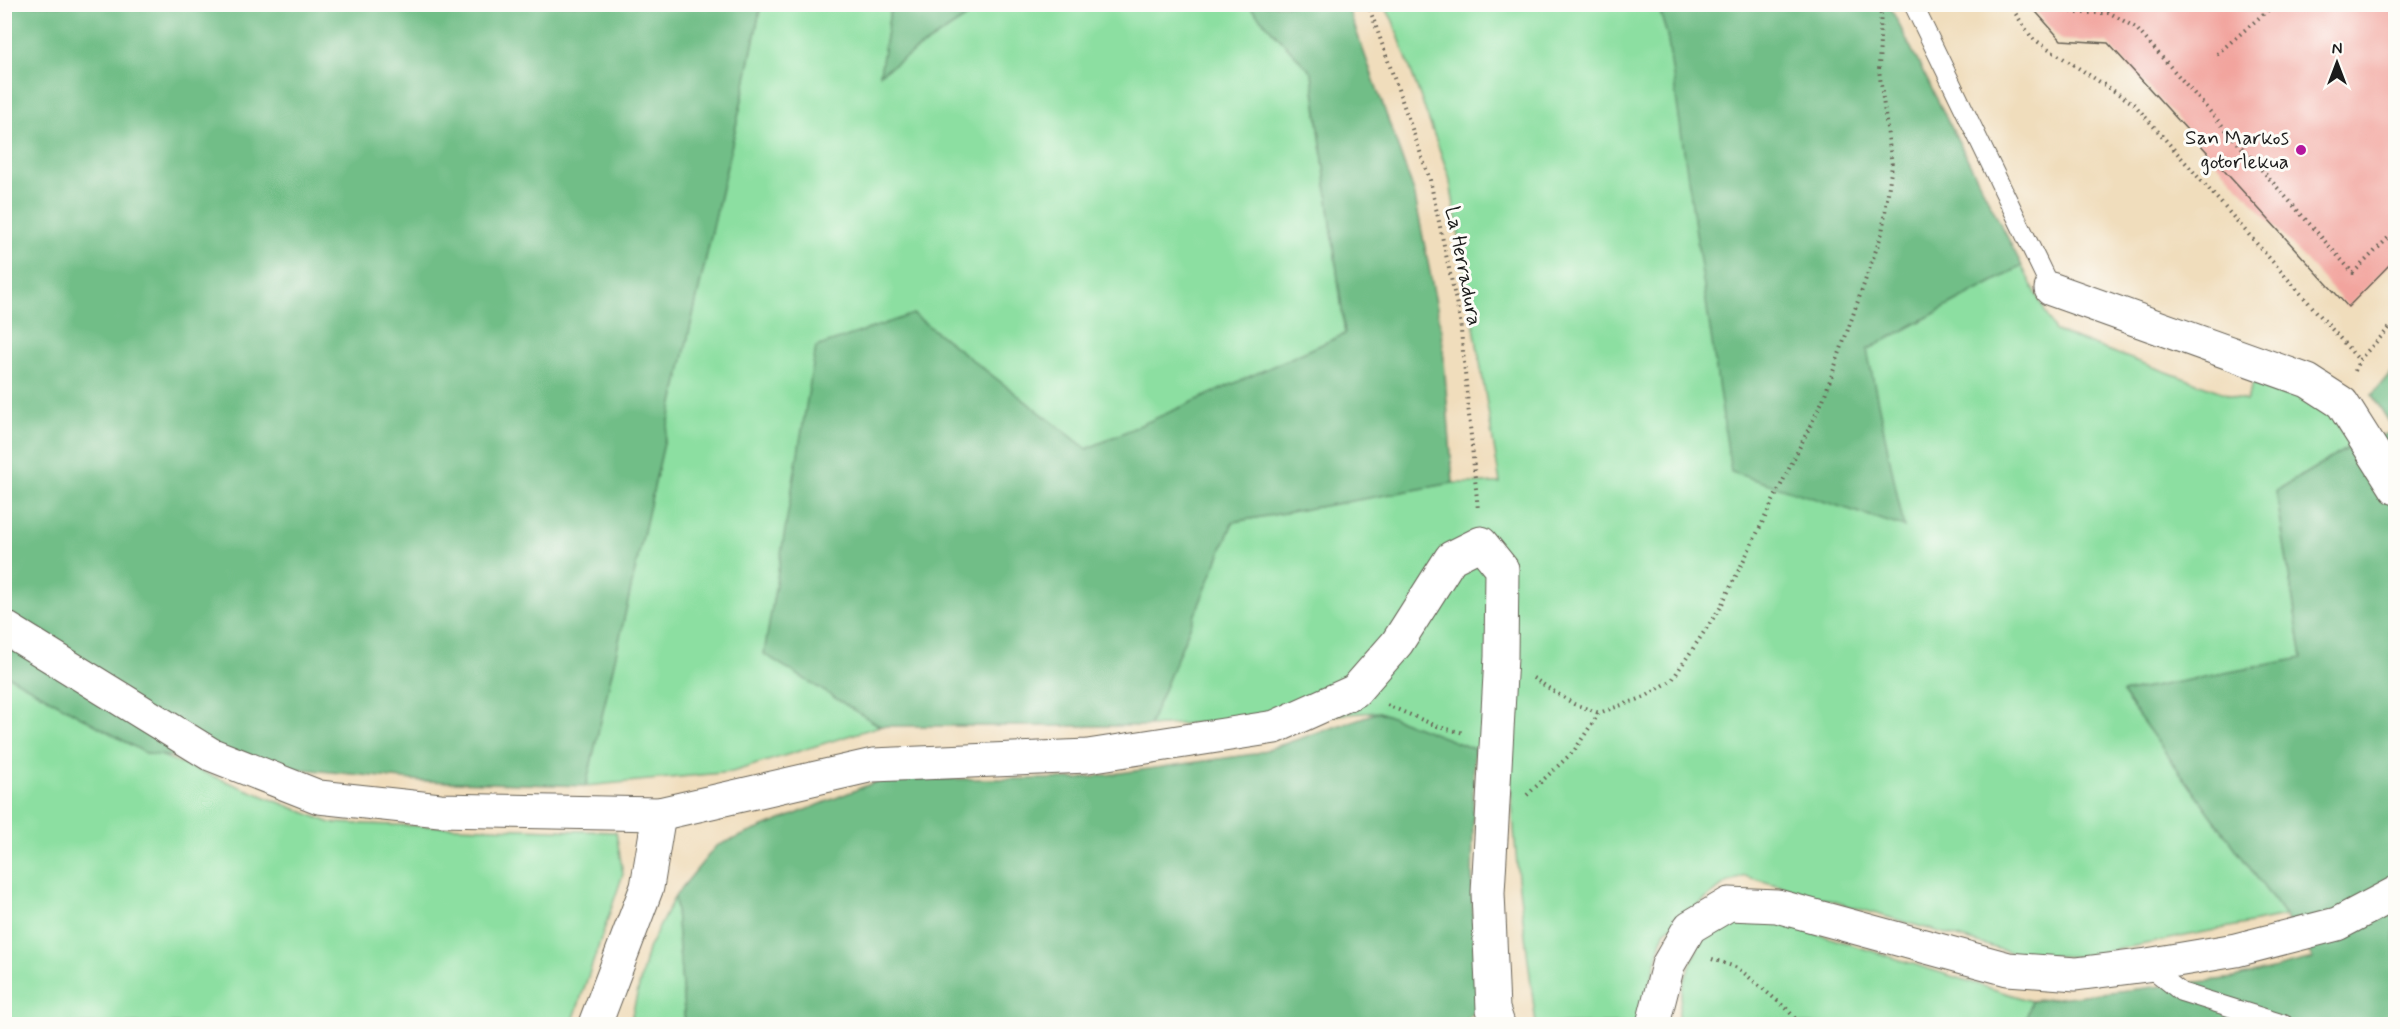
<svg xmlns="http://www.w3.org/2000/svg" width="2400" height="1029" font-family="Mynerve,sans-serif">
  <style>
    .green { fill: #8cdfa1; stroke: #547e5e; stroke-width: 1.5 }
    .forest { fill: #71be87; stroke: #466d52; stroke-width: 1.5 }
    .building { fill: #f2a49e }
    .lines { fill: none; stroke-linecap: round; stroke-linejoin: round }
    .service-casing { stroke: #666054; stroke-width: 20 }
    .minor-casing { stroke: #666054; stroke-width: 35 }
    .path { stroke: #666054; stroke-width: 4; stroke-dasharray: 1.5 4.5; stroke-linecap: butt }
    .service { stroke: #fff; stroke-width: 18 }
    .minor { stroke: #fff; stroke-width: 33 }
    .poi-dot { fill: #b5179e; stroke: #fdfcf7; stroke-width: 2 }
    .labels { text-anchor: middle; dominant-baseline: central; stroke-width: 6; stroke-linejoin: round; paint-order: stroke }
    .poi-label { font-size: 21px; fill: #1c1c1c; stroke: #fdfcf7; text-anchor: end }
    .street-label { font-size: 21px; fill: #1c1c1c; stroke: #fdfcf7 }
  </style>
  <rect width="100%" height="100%" fill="#fdfcf7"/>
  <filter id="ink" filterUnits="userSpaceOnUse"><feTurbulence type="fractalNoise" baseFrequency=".0167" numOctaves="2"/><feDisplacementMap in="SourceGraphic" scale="12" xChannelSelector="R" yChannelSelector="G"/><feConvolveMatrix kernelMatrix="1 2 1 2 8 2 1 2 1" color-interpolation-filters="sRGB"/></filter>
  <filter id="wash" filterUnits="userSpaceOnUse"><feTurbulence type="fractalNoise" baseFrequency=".008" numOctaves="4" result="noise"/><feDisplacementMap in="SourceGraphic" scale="24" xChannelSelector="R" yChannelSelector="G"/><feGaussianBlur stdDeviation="1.35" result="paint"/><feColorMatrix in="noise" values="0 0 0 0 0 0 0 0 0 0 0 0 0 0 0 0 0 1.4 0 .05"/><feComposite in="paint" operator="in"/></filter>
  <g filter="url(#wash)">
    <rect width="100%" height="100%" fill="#f0ddbc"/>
    <g class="green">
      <polygon points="761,5 891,5 881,73 985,5 1248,5 1312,73 1345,334 1087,449 913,314 765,654 880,726 732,772 586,786 741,104"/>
      <polygon points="1384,5 1658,5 1667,35 1867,350 2022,266 2055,331 2246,401 2255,378 2303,395 2334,417 2351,446 2276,491 2302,658 2122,693 2285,916 2080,957 2016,954 1745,876 1726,883 1664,932 1640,1024 1536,1024 1518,879 1509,765 1379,712 1149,726 1233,522 1453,483 1500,483 1449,176 1393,21"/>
      <polygon points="4,671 160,755 331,823 616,832 623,874 572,1024 5,1024"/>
      <polygon points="675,896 685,1024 634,1024 632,1015 648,949"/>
      <polygon points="1735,920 1773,920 2031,1001 2025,1024 1677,1024 1683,983 1703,935"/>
    </g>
    <g class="forest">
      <polygon points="5,5 761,5 741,104 586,786 423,781 147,754 5,674"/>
      <polygon points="891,5 891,4 985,5 880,74"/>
      <polygon points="1248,5 1347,5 1414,192 1442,333 1453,483 1233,522 1149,726 880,726 764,654 816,347 913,314 1087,449 1345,334 1312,73"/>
      <polygon points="1658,5 1889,5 2022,266 1867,350 1904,527 1731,472 1667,35"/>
      <polygon points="2395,367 2395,1024 2025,1024 2031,1001 2234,978 2313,959 2285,916 2122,693 2302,658 2276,491 2351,446 2395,431 2372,395"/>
      <polygon points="1379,712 1474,749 1472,895 1478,1009 1462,1024 685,1024 675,896 716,846 883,779 1078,779 1254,754"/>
    </g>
    <g id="blocks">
      <polygon class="building" points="2029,4 2396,4 2396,258 2348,307 2108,43 2061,40"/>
    </g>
  </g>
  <g filter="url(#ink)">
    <use href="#blocks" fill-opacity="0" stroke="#666054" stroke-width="1.5"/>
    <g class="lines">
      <g class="service-casing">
        <g id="service">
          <polyline points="1913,4 2051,289"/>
          <polyline points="2147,965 2181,992 2284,1024"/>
        </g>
      </g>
      <g class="minor-casing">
        <g id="minor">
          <polyline points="2051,289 2308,381 2342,403 2396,488"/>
          <polyline points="4,627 210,754 319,797 440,810 659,814 873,765 1088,756 1275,727 1355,691 1397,643 1451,558 1481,543 1502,569 1501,657 1488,893 1493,1009 1498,1024"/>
          <polyline points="595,1024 647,887 659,814"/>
          <polyline points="1653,1024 1668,965 1690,927 1729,904 1777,906 2008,969 2076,974 2147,965 2236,950 2337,924 2396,893"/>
        </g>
      </g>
      <g class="path">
        <polyline points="1368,4 1430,180 1460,320 1478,510"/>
        <polyline points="2009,4 2032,38 2134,104 2359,360"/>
        <polyline points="2062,4 2074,13 2110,13 2136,28 2353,273 2396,230"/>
        <polyline points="2217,54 2275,4"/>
        <polyline points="2355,371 2359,360 2396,321"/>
        <polyline points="1533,678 1574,704 1599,713"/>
        <polyline points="1387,705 1439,727 1464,733"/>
        <polyline points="1527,795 1574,751 1599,713 1645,697 1672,680 1720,608 1823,400 1882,233 1892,165 1879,70 1881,4"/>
        <polyline points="1712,959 1738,968 1787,1009 1800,1024"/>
      </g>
      <use href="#service" class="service"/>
      <use href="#minor" class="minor"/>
    </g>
  </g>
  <circle class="poi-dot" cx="2301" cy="150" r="6"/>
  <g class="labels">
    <g class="poi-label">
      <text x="2289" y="138">San Markos<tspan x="2289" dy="24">gotorlekua</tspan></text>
    </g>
    <g class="street-label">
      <text transform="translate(1463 266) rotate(79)">La Herradura</text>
    </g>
  </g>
  <rect width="2400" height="1029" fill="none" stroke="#fdfcf7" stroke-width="24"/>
  <g transform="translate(2337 63)" stroke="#fdfcf7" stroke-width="4.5" paint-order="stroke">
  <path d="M0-4.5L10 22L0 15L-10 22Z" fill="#1c1c1c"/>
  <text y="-9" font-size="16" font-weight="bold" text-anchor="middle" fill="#1c1c1c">N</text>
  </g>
</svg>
